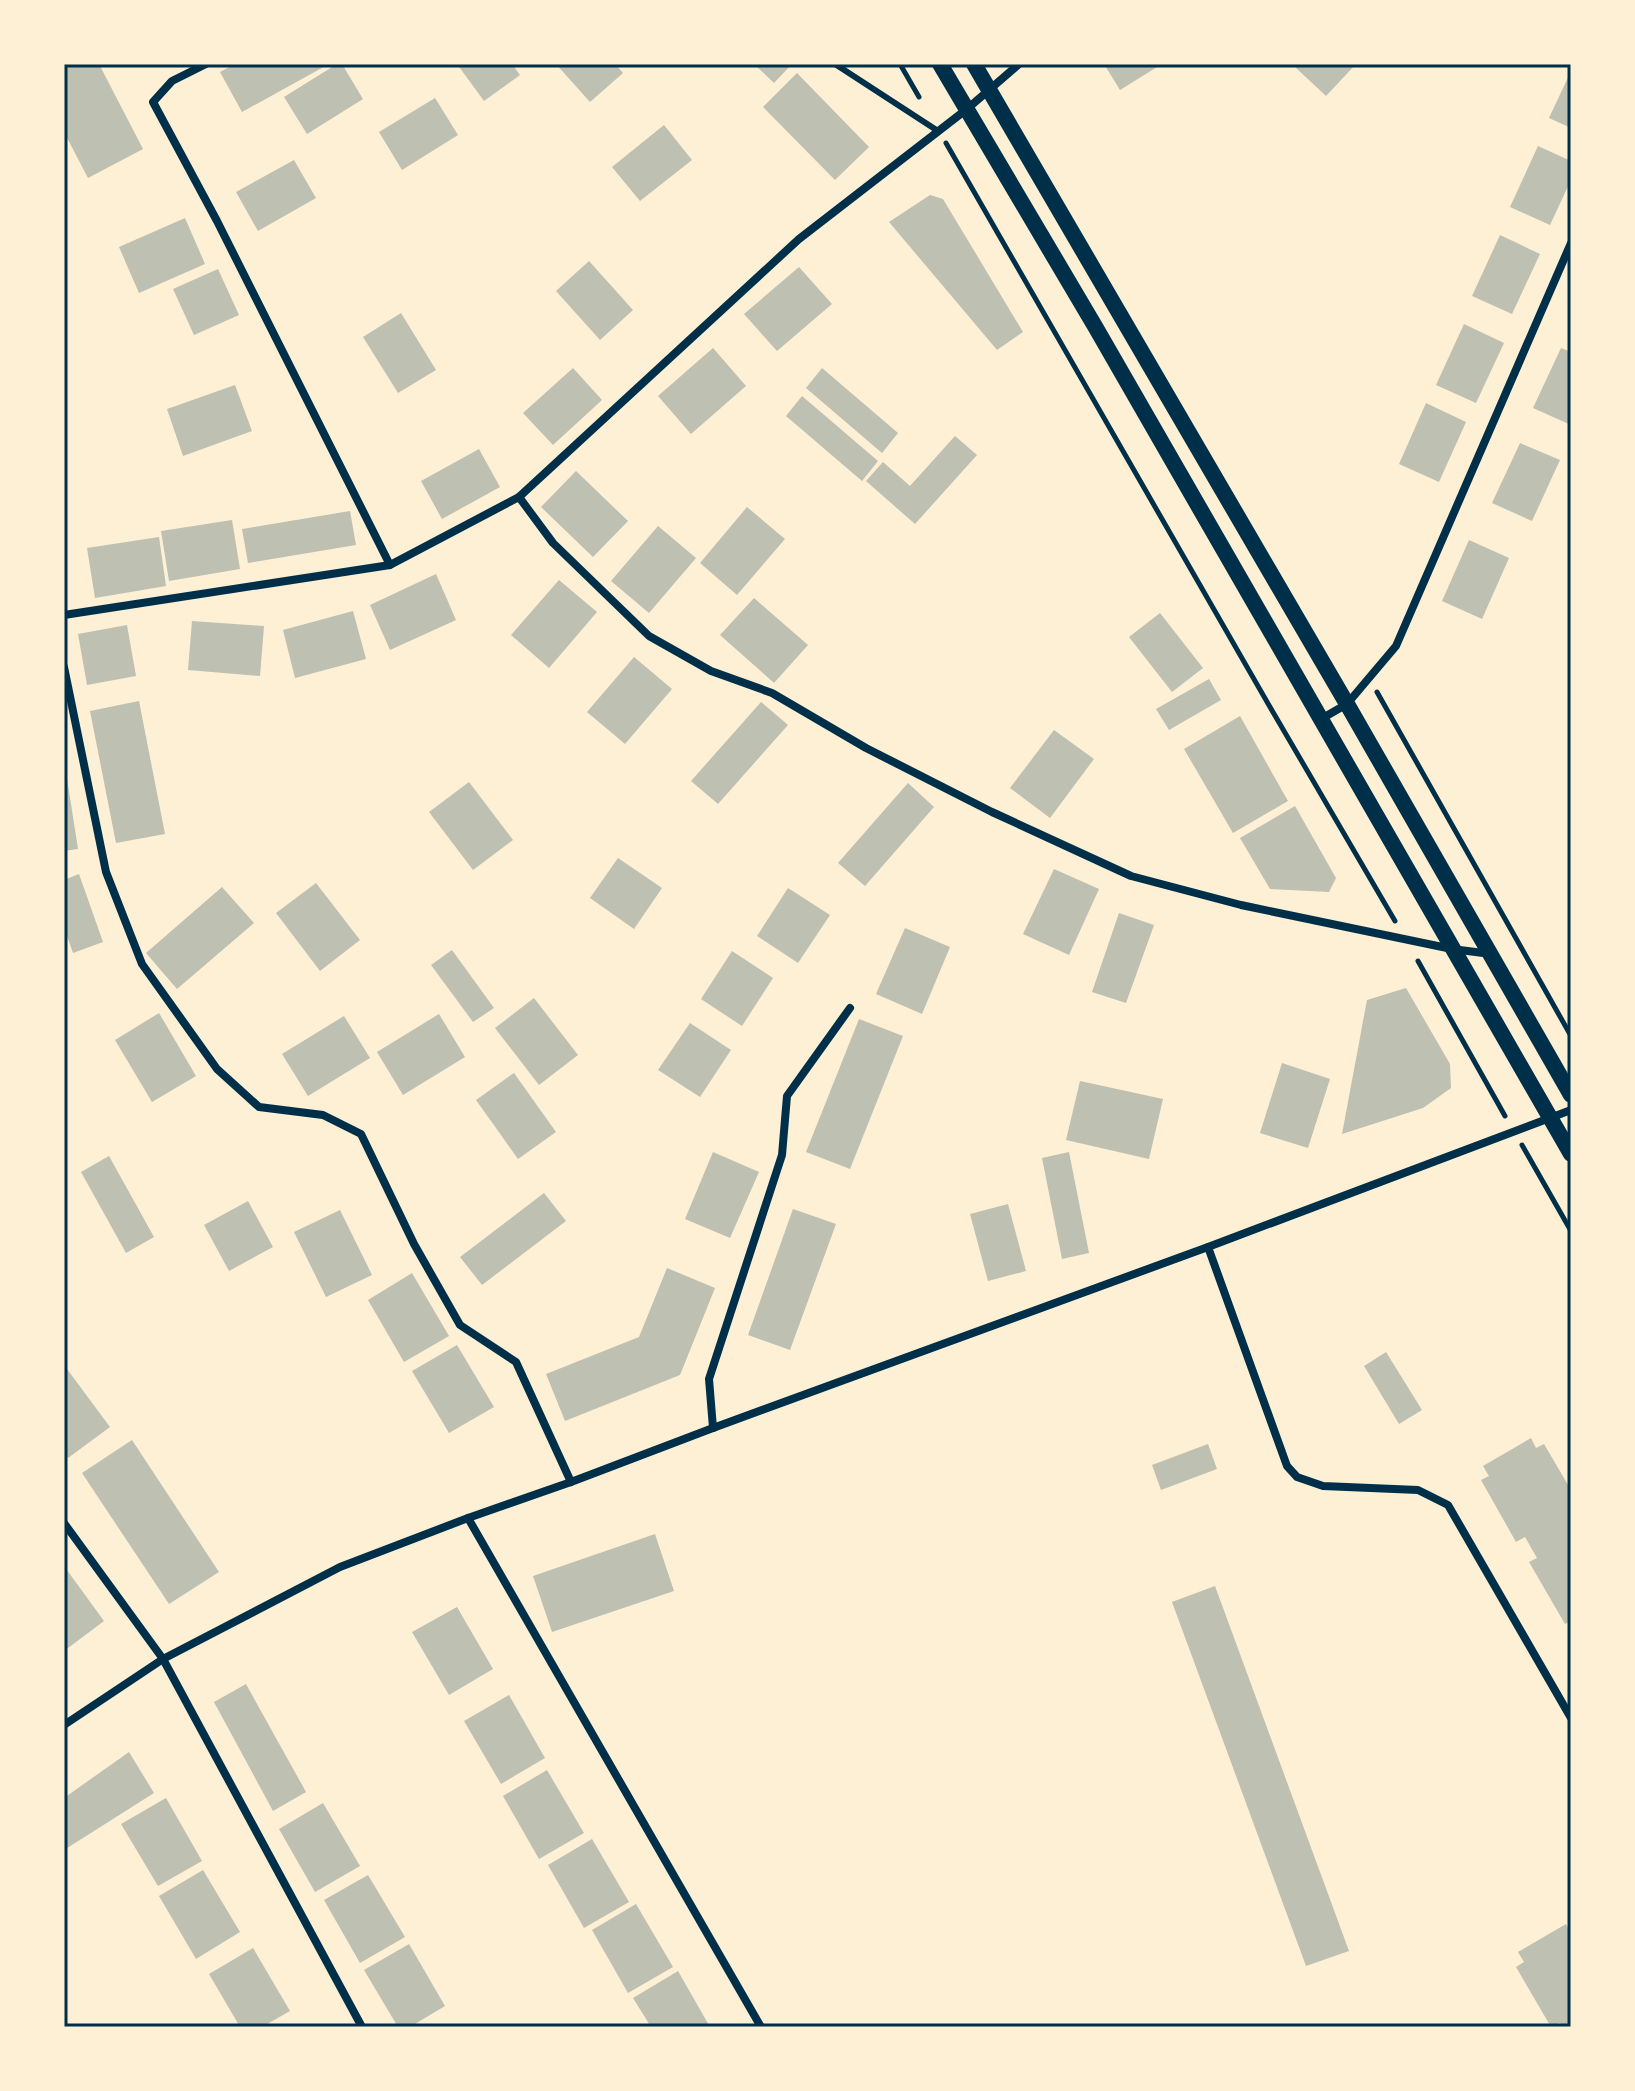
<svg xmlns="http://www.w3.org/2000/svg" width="1635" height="2091" font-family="'Archivo Narrow',sans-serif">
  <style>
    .building { fill: #bec0b2 }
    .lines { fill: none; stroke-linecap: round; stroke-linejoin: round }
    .path { stroke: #003049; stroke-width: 5 }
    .service { stroke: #003049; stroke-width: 6 }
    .minor { stroke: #003049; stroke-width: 8 }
    .secondary { stroke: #003049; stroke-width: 16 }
    .neatline { fill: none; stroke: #003049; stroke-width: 3 }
  </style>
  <rect width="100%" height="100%" fill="#fdf0d5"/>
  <g class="building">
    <polygon points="64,64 99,64 143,149 88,178 64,132"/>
    <polygon points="235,64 329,64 242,112 220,72"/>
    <polygon points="337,64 342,64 363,99 307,134 284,97"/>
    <polygon points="457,64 512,64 520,75 484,101"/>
    <polygon points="556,64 615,64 623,73 590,102"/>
    <polygon points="754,64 792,64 774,83"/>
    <polygon points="1104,64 1162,64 1120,90"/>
    <polygon points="1296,64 1356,64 1326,96 1294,66"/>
    <polygon points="1571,71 1571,128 1549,118"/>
    <polygon points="797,73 869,147 835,180 763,107"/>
    <polygon points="435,98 458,135 402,170 379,132"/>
    <polygon points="664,125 692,160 640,201 612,167"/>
    <polygon points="1538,146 1571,161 1571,180 1550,225 1510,207"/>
    <polygon points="294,160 316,198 258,231 236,192"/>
    <polygon points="930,195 943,199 1023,332 997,350 889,222"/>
    <polygon points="185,218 205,264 139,293 119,247"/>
    <polygon points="1500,235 1540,254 1512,314 1472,296"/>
    <polygon points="589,261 633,310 600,340 556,291"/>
    <polygon points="799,267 832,304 777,351 744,314"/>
    <polygon points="218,269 239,315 194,335 173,289"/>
    <polygon points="401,313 436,370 398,393 363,337"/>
    <polygon points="1464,324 1504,343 1476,403 1436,385"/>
    <polygon points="713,348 746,386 691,434 658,396"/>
    <polygon points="1561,348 1571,352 1571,425 1533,408"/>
    <polygon points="573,368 602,400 553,445 523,413"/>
    <polygon points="822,368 898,433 882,453 806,388"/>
    <polygon points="235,385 252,431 183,456 167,409"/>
    <polygon points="802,396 878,461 862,481 786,416"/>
    <polygon points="1426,403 1466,422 1439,482 1399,464"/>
    <polygon points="955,436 977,455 915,524 866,481 883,462 910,486"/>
    <polygon points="1520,443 1560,460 1532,521 1492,503"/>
    <polygon points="479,449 500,487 442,519 421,481"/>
    <polygon points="576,471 628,521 593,557 541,507"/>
    <polygon points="747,507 785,539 737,595 700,563"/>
    <polygon points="350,511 356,545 248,563 242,529"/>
    <polygon points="232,520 240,569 169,581 161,531"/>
    <polygon points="658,526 696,558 649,613 611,581"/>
    <polygon points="159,537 166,586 95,598 87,548"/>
    <polygon points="1469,540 1509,558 1482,619 1442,601"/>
    <polygon points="436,574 456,620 390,650 370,605"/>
    <polygon points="559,580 597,612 549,668 511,635"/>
    <polygon points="754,598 808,645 774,683 720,635"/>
    <polygon points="353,611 366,659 295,678 283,630"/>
    <polygon points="1160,613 1203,668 1172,692 1129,637"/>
    <polygon points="192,621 264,626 260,676 188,670"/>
    <polygon points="127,625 136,676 87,685 78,634"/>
    <polygon points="634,657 672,689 625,744 587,712"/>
    <polygon points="1209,679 1221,700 1169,730 1156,709"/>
    <polygon points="139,701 165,834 116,843 90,711"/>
    <polygon points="761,702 788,725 718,804 691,781"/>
    <polygon points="1240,716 1288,801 1233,833 1184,749"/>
    <polygon points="1054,730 1094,759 1050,818 1010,788"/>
    <polygon points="64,772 66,772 78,849 64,851"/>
    <polygon points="469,782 513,840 473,870 429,812"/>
    <polygon points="908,783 934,807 865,886 838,863"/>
    <polygon points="1295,806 1336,878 1329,892 1270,889 1240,838"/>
    <polygon points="618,858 662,888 634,929 590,898"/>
    <polygon points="1054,869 1099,889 1069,955 1023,934"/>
    <polygon points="79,874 103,942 73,953 64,927 64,880"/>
    <polygon points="316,883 360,940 320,971 276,913"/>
    <polygon points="222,887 254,923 177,989 146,953"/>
    <polygon points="788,888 830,915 798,963 757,936"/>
    <polygon points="1119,913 1154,925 1126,1003 1092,992"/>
    <polygon points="905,928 950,947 922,1014 876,994"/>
    <polygon points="452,950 494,1008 473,1022 431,965"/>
    <polygon points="732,951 773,978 742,1026 701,999"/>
    <polygon points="1406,988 1450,1064 1451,1088 1423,1108 1342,1134 1367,1000"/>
    <polygon points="534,998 578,1055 539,1085 495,1028"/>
    <polygon points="159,1013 196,1076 152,1102 115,1040"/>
    <polygon points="439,1014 465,1057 403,1095 377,1052"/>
    <polygon points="344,1016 370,1058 308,1096 282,1054"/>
    <polygon points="859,1019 903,1036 850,1169 806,1152"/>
    <polygon points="690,1023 731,1050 700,1097 658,1070"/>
    <polygon points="1282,1063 1330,1079 1308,1148 1260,1133"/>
    <polygon points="514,1073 556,1132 518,1159 476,1100"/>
    <polygon points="1080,1081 1163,1099 1149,1159 1066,1140"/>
    <polygon points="713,1152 759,1172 730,1238 685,1219"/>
    <polygon points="1069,1152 1089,1253 1062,1259 1042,1158"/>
    <polygon points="109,1156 154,1237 126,1253 81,1172"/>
    <polygon points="544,1193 566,1221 482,1285 460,1257"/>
    <polygon points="248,1201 273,1247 229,1271 204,1225"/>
    <polygon points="1008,1204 1026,1271 988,1281 970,1214"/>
    <polygon points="793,1209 836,1224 790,1350 748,1335"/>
    <polygon points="340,1210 372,1275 326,1297 294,1232"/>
    <polygon points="667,1268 715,1288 680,1375 565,1421 546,1374 639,1337"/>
    <polygon points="412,1273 449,1336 404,1362 368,1300"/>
    <polygon points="457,1345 494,1407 449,1433 412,1371"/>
    <polygon points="1386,1352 1422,1410 1399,1424 1364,1366"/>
    <polygon points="67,1369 110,1427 68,1458 64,1452 64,1371"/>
    <polygon points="1531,1438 1536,1448 1544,1444 1571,1490 1571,1621 1565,1624 1529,1562 1537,1558 1525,1537 1516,1542 1481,1480 1489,1476 1483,1466"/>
    <polygon points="132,1440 219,1572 169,1604 82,1473"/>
    <polygon points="1208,1444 1217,1469 1161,1490 1152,1465"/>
    <polygon points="655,1534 674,1591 552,1632 533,1576"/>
    <polygon points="64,1566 104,1621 64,1651"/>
    <polygon points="1215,1586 1349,1951 1306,1966 1172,1602"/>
    <polygon points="457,1607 493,1669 449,1695 412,1632"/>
    <polygon points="246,1684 306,1792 273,1811 214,1702"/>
    <polygon points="509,1695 545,1758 501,1784 464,1721"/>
    <polygon points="129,1752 154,1793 64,1850 64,1798"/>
    <polygon points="547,1770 584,1833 539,1859 503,1796"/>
    <polygon points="166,1798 202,1861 158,1886 121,1824"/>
    <polygon points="323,1803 360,1866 315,1892 279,1829"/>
    <polygon points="592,1839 629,1902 584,1928 548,1865"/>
    <polygon points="203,1870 240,1932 196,1959 159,1896"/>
    <polygon points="368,1875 405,1937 360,1963 324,1900"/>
    <polygon points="636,1904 673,1967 628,1993 592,1930"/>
    <polygon points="1566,1924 1571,1934 1571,2027 1562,2027 1560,2023 1551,2027 1516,1967 1524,1962 1518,1952"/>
    <polygon points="409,1944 445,2006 410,2027 398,2027 364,1970"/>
    <polygon points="253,1948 290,2011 262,2027 240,2027 209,1974"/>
    <polygon points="678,1971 710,2027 651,2027 633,1998"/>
  </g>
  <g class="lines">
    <g class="path">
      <polyline points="900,64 919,97"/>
      <polyline points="946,143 1270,707 1395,921"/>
      <polyline points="1377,692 1571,1036"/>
      <polyline points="1418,961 1505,1116"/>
      <polyline points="1522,1145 1571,1231"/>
    </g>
    <polyline class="service" points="835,64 938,131"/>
    <g class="minor">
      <polyline points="206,64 172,81 153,102 217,221 390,565"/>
      <polyline points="519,497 553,543 649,636 711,671 772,693 866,748 992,812 1131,876 1241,905 1452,949 1491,954"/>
      <polyline points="64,615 390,565 519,497 799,239 967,109 1019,64"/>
      <polyline points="64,667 106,872 142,964 217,1069 259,1107 323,1115 361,1134 414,1244 460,1325 516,1362 571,1482"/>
      <polyline points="1321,719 1347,704 1396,646 1571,243"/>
      <polyline points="1208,1247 1287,1466 1297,1477 1323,1486 1418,1490 1448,1505 1571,1718"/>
      <polyline points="713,1428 709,1379 782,1155 787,1096 850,1008"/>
      <polyline points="468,1518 761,2027"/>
      <polyline points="64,1523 163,1659 362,2027"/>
      <polyline points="64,1725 163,1659 340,1567 468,1518 571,1482 713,1428 1208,1247 1571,1110"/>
    </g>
    <g class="secondary">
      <polyline points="940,64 1096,328 1571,1154"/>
      <polyline points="974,64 1347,704 1571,1095"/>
    </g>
  </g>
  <rect width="1635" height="2091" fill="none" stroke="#fdf0d5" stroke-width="132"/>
  <rect x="66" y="66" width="1503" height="1959" class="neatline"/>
</svg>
